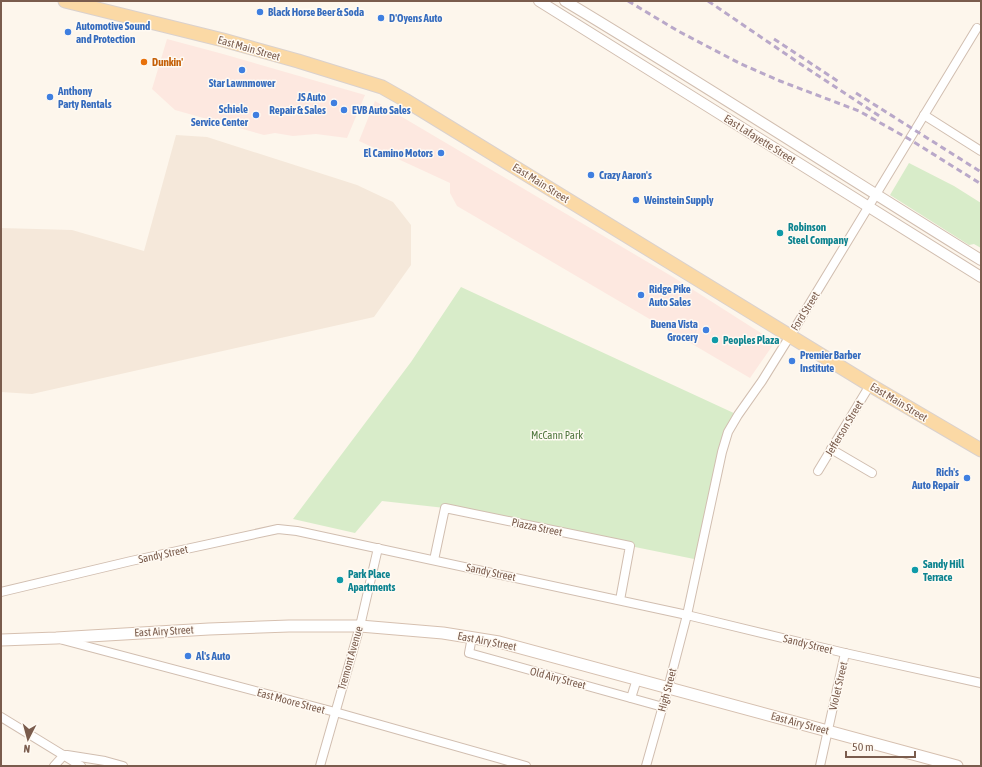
<svg xmlns="http://www.w3.org/2000/svg" width="982" height="767" font-family="'Asap Condensed',sans-serif">
  <style>
    .residential { fill: #f5e8da }
    .commercial { fill: #fde8e0 }
    .green { fill: #d8ecc9 }
    .lines { fill: none; stroke-linecap: round; stroke-linejoin: round }
    .minor-casing { stroke: #d1beb0; stroke-width: 10 }
    .tertiary-casing { stroke: #d1beb0; stroke-width: 12 }
    .secondary-casing { stroke: #d6c0b0; stroke-width: 13 }
    .primary-casing { stroke: #dad1cd; stroke-width: 15 }
    .minor { stroke: #fff; stroke-width: 8 }
    .tertiary { stroke: #fff; stroke-width: 10 }
    .secondary { stroke: #fff; stroke-width: 11 }
    .primary { stroke: #fbd9a5; stroke-width: 13 }
    .rail { stroke: #b9a8c9; stroke-width: 3; stroke-dasharray: 6 4; stroke-linecap: butt }
    .shop-dot { fill: #3f7fe0; stroke: #fffaf3; stroke-width: 1.5 }
    .food-dot { fill: #e8710a; stroke: #fffaf3; stroke-width: 1.5 }
    .culture-dot { fill: #0f9aa8; stroke: #fffaf3; stroke-width: 1.5 }
    .labels { text-anchor: middle; dominant-baseline: central; stroke-width: 3; stroke-linejoin: round; paint-order: stroke }
    .shop-label { font-size: 11px; font-weight: bold; fill: #366cbe; stroke: #fffaf3; text-anchor: start }
    .street-label { font-size: 11px; fill: #7a5c4d; stroke: #fffaf3 }
    .food-label { font-size: 11px; font-weight: bold; fill: #c56008; stroke: #fffaf3; text-anchor: start }
    .culture-label { font-size: 11px; font-weight: bold; fill: #0d838f; stroke: #fffaf3; text-anchor: start }
    .park-label { font-size: 11px; fill: #537a41; stroke: #fffaf3 }
  </style>
  <rect width="100%" height="100%" fill="#fdf6ec"/>
  <polygon class="residential" points="176,135 207,137 357,185 393,202 411,225 411,265 374,317 32,394 1,392 1,228 72,230 144,251"/>
  <g class="commercial">
    <polygon points="167,39 223,54 365,95 347,138 316,134 293,136 275,133 264,135 175,110 152,89"/>
    <polygon points="375,101 673,277 775,342 750,378 457,206 450,193 450,183 359,141"/>
  </g>
  <g class="green">
    <polygon points="909,163 954,186 981,203 981,248 974,244 969,245 890,195"/>
    <polygon points="461,287 738,415 728,432 699,560 630,546 445,508 382,501 355,533 293,519 411,362"/>
  </g>
  <g class="lines">
    <g class="minor-casing">
      <g id="minor">
        <polyline points="924,115 981,151"/>
        <polyline points="831,449 872,473"/>
        <polyline points="818,471 870,385"/>
        <polyline points="434,560 445,508 630,546 620,600"/>
        <polyline points="1,592 131,561 278,529 297,531 687,615 845,653 981,683"/>
        <polyline points="472,637 469,653 663,707"/>
        <polyline points="63,640 335,712 526,766"/>
        <polyline points="631,698 637,679"/>
        <polyline points="1,717 81,766"/>
        <polyline points="67,755 105,761 123,766"/>
        <polyline points="54,766 64,755"/>
        <polyline points="320,766 360,626 378,548"/>
        <polyline points="646,766 668,688 687,615 722,452 728,432 738,415 762,381 790,336 977,28"/>
        <polyline points="820,766 845,653"/>
      </g>
    </g>
    <g class="tertiary-casing">
      <g id="tertiary">
        <polyline points="539,1 981,277"/>
        <path d="M565,1c140,84 277,173 416,259"/>
      </g>
    </g>
    <g class="secondary-casing">
      <polyline id="secondary" points="1,640 56,638 209,629 289,626 360,626 443,633 499,642 957,766"/>
    </g>
    <g class="primary-casing">
      <polyline id="primary" points="65,1 223,40 298,61 382,87 405,100 870,385 981,450"/>
    </g>
    <use href="#minor" class="minor"/>
    <use href="#tertiary" class="tertiary"/>
    <use href="#secondary" class="secondary"/>
    <use href="#primary" class="primary"/>
    <g class="rail">
      <polyline points="628,1 678,31 741,64 780,81 859,111 909,139 981,184"/>
      <polyline points="708,1 802,65 881,117"/>
      <polyline points="774,39 839,82"/>
      <polyline points="856,93 981,172"/>
    </g>
  </g>
  <g class="shop-dot">
    <circle cx="260" cy="12" r="4"/>
    <circle cx="381" cy="18" r="4"/>
    <circle cx="68" cy="32" r="4"/>
    <circle cx="242" cy="70" r="4"/>
    <circle cx="50" cy="97" r="4"/>
    <circle cx="334" cy="103" r="4"/>
    <circle cx="344" cy="110" r="4"/>
    <circle cx="256" cy="115" r="4"/>
    <circle cx="441" cy="153" r="4"/>
    <circle cx="591" cy="175" r="4"/>
    <circle cx="636" cy="200" r="4"/>
    <circle cx="641" cy="295" r="4"/>
    <circle cx="706" cy="330" r="4"/>
    <circle cx="792" cy="361" r="4"/>
    <circle cx="967" cy="478" r="4"/>
    <circle cx="188" cy="656" r="4"/>
  </g>
  <circle class="food-dot" cx="144" cy="62" r="4"/>
  <g class="culture-dot">
    <circle cx="780" cy="233" r="4"/>
    <circle cx="715" cy="340" r="4"/>
    <circle cx="915" cy="570" r="4"/>
    <circle cx="340" cy="580" r="4"/>
  </g>
  <g class="labels">
    <g class="shop-label">
      <text x="268" y="12">Black Horse Beer &amp; Soda</text>
      <text x="389" y="18">D'Oyens Auto</text>
      <text x="76" y="26">Automotive Sound<tspan x="76" dy="13">and Protection</tspan></text>
      <text x="242" y="83" text-anchor="middle">Star Lawnmower</text>
      <text x="58" y="91">Anthony<tspan x="58" dy="13">Party Rentals</tspan></text>
      <text x="326" y="97" text-anchor="end">JS Auto<tspan x="326" dy="13">Repair &amp; Sales</tspan></text>
      <text x="248" y="109" text-anchor="end">Schiele<tspan x="248" dy="13">Service Center</tspan></text>
      <text x="352" y="110">EVB Auto Sales</text>
      <text x="433" y="153" text-anchor="end">El Camino Motors</text>
      <text x="599" y="175">Crazy Aaron's</text>
      <text x="644" y="200">Weinstein Supply</text>
      <text x="649" y="289">Ridge Pike<tspan x="649" dy="13">Auto Sales</tspan></text>
      <text x="698" y="324" text-anchor="end">Buena Vista<tspan x="698" dy="13">Grocery</tspan></text>
      <text x="800" y="355">Premier Barber<tspan x="800" dy="13">Institute</tspan></text>
      <text x="959" y="472" text-anchor="end">Rich's<tspan x="959" dy="13">Auto Repair</tspan></text>
      <text x="196" y="656">Al's Auto</text>
    </g>
    <g class="street-label">
      <text transform="translate(249 48) rotate(16)">East Main Street</text>
      <text transform="translate(760 139) rotate(32)">East Lafayette Street</text>
      <text transform="translate(541 183) rotate(32)">East Main Street</text>
      <text transform="translate(805 311) rotate(-58)">Ford Street</text>
      <text transform="translate(899 402) rotate(31)">East Main Street</text>
      <text transform="translate(844 428) rotate(-59)">Jefferson Street</text>
      <text transform="translate(537 527) rotate(12)">Piazza Street</text>
      <text transform="translate(163 554) rotate(-12)">Sandy Street</text>
      <text transform="translate(491 572) rotate(12)">Sandy Street</text>
      <text transform="translate(164 631) rotate(-3)">East Airy Street</text>
      <text transform="translate(487 641) rotate(11)">East Airy Street</text>
      <text transform="translate(808 644) rotate(14)">Sandy Street</text>
      <text transform="translate(350 658) rotate(-74)">Tremont Avenue</text>
      <text transform="translate(558 678) rotate(15)">Old Airy Street</text>
      <text transform="translate(838 686) rotate(-77)">Violet Street</text>
      <text transform="translate(667 690) rotate(-75)">High Street</text>
      <text transform="translate(291 701) rotate(15)">East Moore Street</text>
      <text transform="translate(800 723) rotate(15)">East Airy Street</text>
    </g>
    <g class="food-label">
      <text x="152" y="62">Dunkin'</text>
    </g>
    <g class="culture-label">
      <text x="788" y="227">Robinson<tspan x="788" dy="13">Steel Company</tspan></text>
      <text x="723" y="340">Peoples Plaza</text>
      <text x="923" y="564">Sandy Hill<tspan x="923" dy="13">Terrace</tspan></text>
      <text x="348" y="574">Park Place<tspan x="348" dy="13">Apartments</tspan></text>
    </g>
    <g class="park-label">
      <text x="557" y="435">McCann Park</text>
    </g>
  </g>
  <rect width="982" height="767" fill="none" stroke="#7a5c4d" stroke-width="4"/>
  <g transform="translate(28 739) rotate(186)" stroke="#fffaf3" stroke-width="3" paint-order="stroke">
  <path d="M0-3L7 15L0 10L-7 15Z" fill="#7a5c4d"/>
  <text y="-6" font-size="11" font-weight="bold" text-anchor="middle" fill="#7a5c4d">N</text>
  </g>
  <path d="M846 751v6h69v-6" fill="none" stroke="#7a5c4d" stroke-width="2"/>
  <text x="852" y="751" font-size="12" fill="#7a5c4d" stroke="#fffaf3" stroke-width="3" paint-order="stroke">50 m</text>
</svg>
